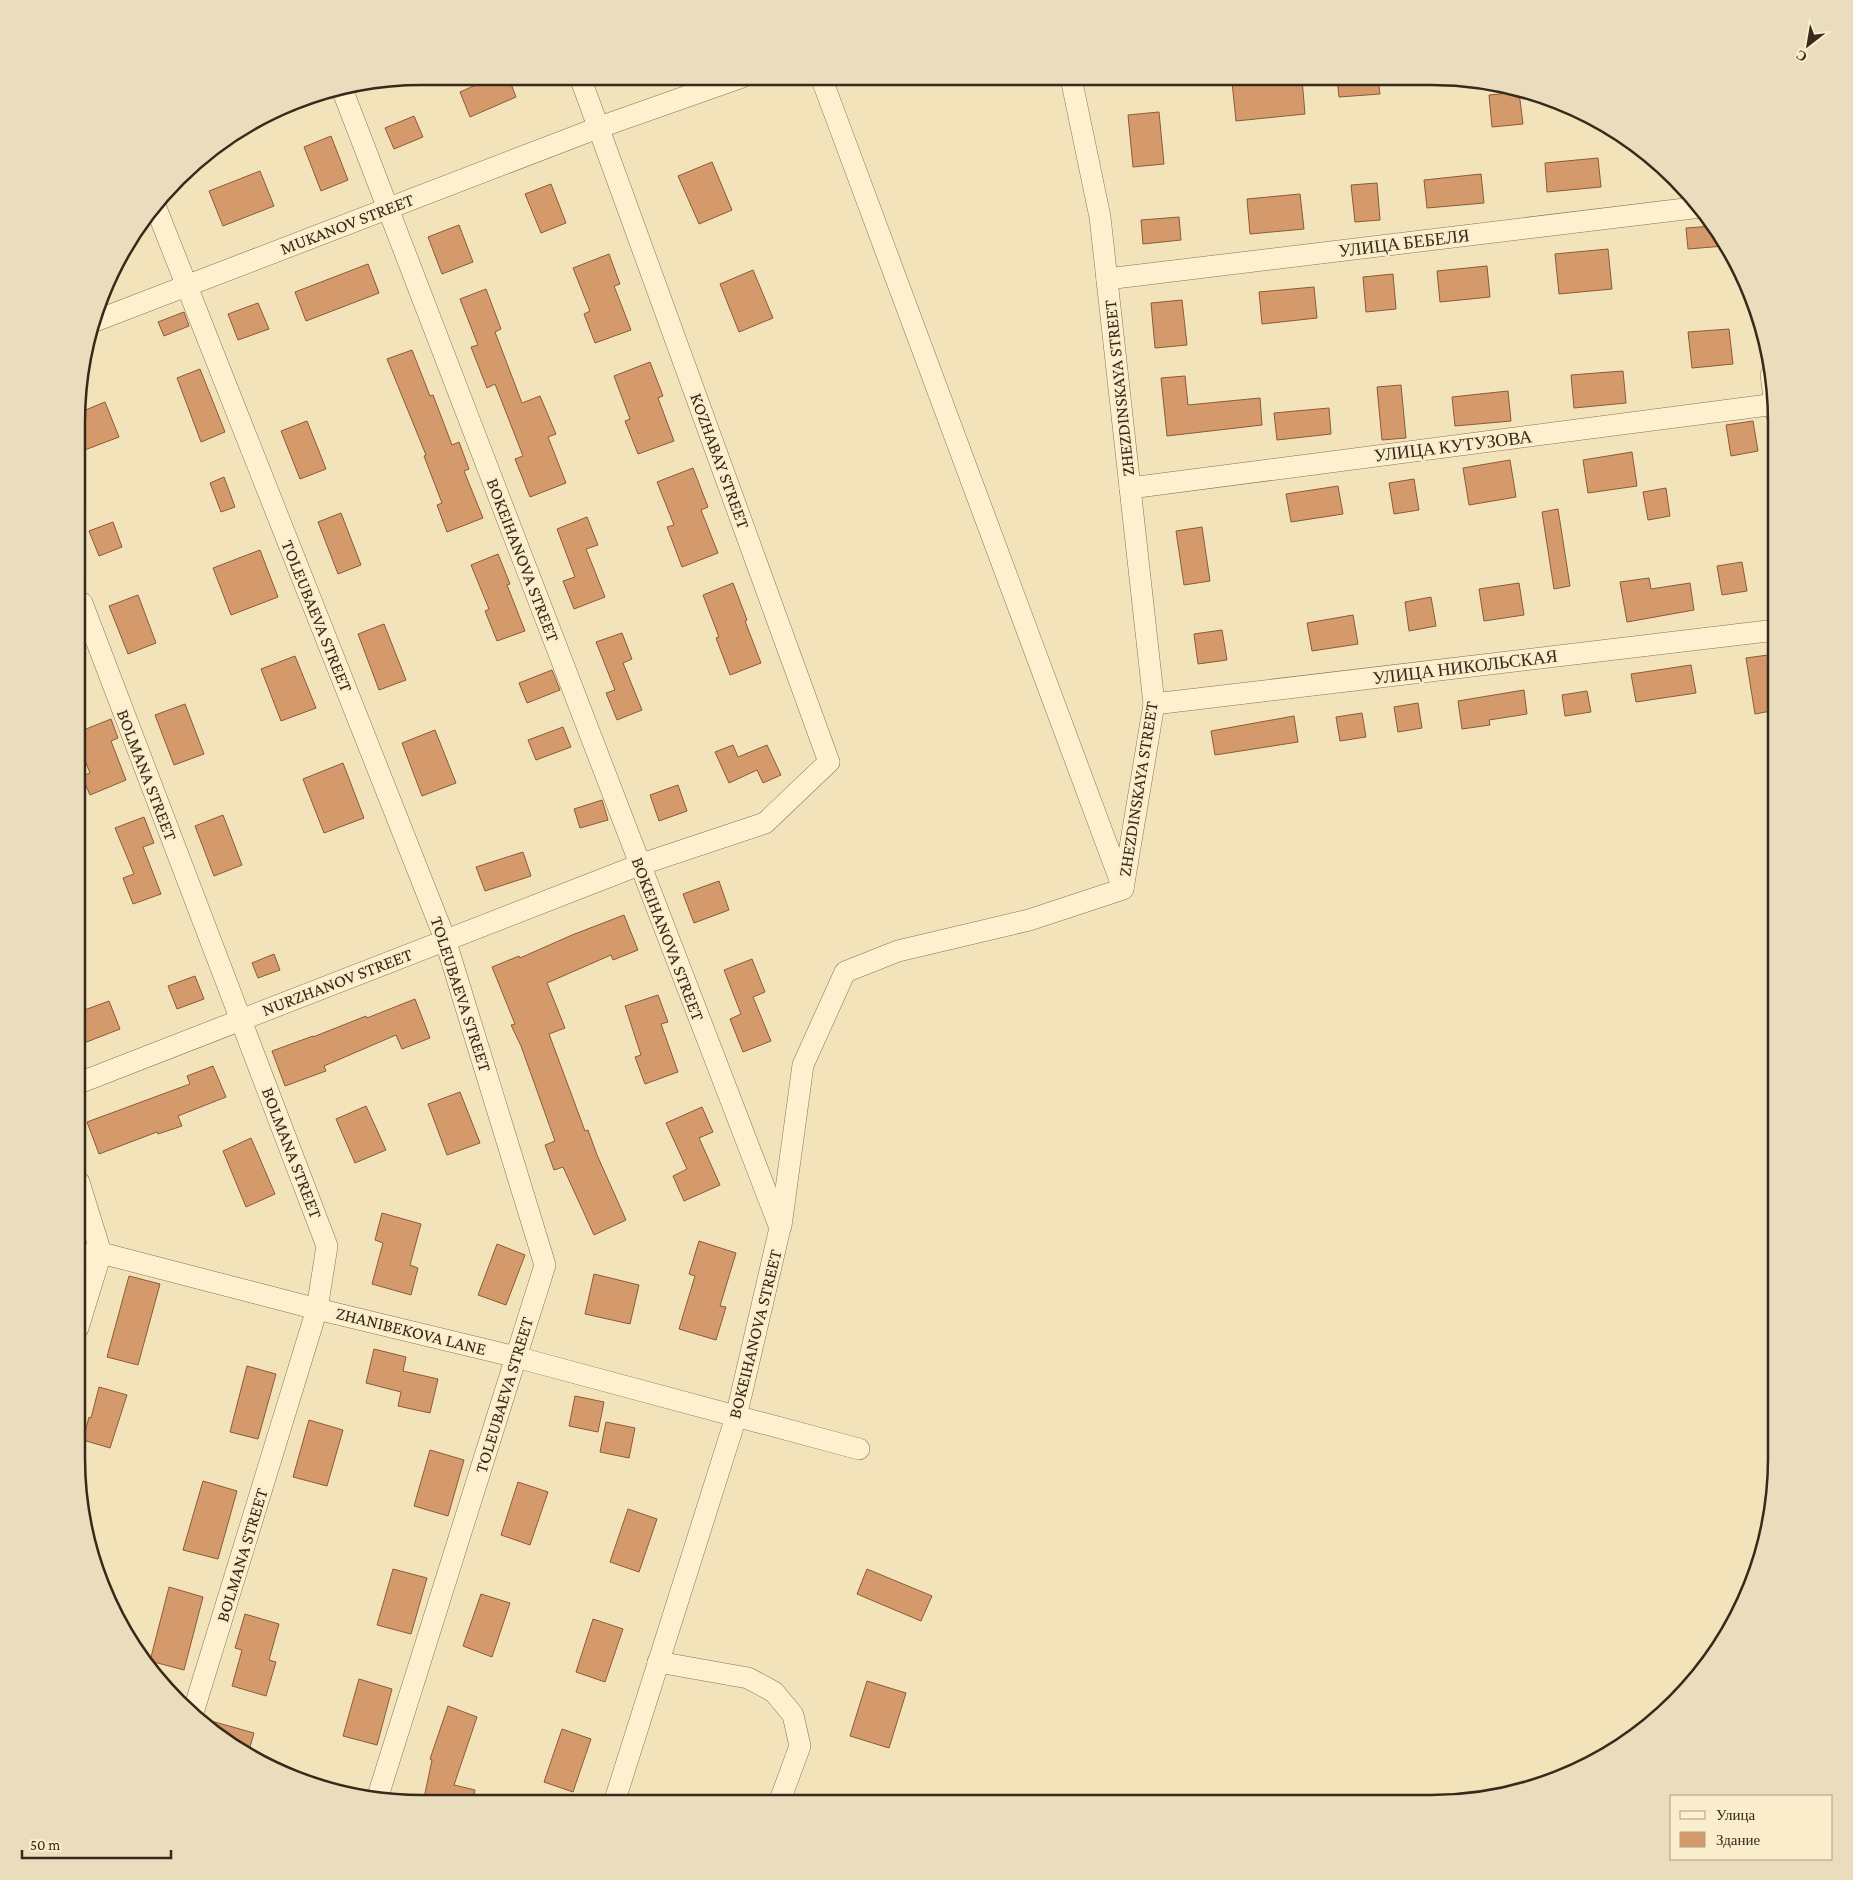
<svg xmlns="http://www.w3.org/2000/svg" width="1853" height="1880" font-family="'Crimson Pro',serif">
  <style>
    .building { fill: #d59a6c; stroke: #8c5a36 }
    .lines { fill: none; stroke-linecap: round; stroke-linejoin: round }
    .minor-casing { stroke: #8b7253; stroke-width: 22 }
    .minor { stroke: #fcf0ce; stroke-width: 21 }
    .labels { text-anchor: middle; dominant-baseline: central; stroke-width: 4.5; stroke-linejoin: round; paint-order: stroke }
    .street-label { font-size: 18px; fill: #38291a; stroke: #f9edcb }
    .rim { fill: none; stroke: #38291a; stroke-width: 2.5 }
  </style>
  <rect width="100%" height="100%" fill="#f2e3ba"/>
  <g class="building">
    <polygon points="496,76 508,76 516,97 470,117 460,92"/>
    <polygon points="1271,79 1302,79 1305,114 1236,121 1232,82"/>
    <polygon points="1337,79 1378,79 1380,94 1339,97"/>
    <polygon points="1519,92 1523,124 1492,127 1489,95"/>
    <polygon points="1159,112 1164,164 1133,167 1128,115"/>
    <polygon points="414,116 423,137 394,149 385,128"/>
    <polygon points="331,136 348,180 321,191 304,147"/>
    <polygon points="1598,158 1601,187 1547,192 1545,163"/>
    <polygon points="712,162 732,210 699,224 678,176"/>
    <polygon points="260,171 274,206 223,226 209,191"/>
    <polygon points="1481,174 1484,203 1427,208 1424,180"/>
    <polygon points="1377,183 1380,220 1355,222 1351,185"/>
    <polygon points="551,184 566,223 541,233 525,194"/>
    <polygon points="1300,194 1304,229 1250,234 1247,199"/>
    <polygon points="1179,217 1181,240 1143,244 1141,220"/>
    <polygon points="459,225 473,262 442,274 428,237"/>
    <polygon points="1713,226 1724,246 1688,249 1686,228"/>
    <polygon points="1608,249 1612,289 1559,294 1555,254"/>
    <polygon points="609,254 620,284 614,286 631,330 595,343 584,314 590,311 573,268"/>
    <polygon points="368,264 379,293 306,321 295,292"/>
    <polygon points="1487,266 1490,297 1440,302 1437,271"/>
    <polygon points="753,270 773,318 739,332 720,284"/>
    <polygon points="1393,274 1396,309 1366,312 1363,277"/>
    <polygon points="1314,287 1317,318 1262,324 1259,292"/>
    <polygon points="486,289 501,329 495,332 522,403 540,396 556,434 548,437 566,483 530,497 515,459 523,456 495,384 487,388 471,347 478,345 460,299"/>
    <polygon points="1182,300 1187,345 1155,348 1151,303"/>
    <polygon points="258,303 269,329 238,340 228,314"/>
    <polygon points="184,312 189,326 164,336 158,322"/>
    <polygon points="1729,329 1733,364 1692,368 1688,332"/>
    <polygon points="412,350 430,396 433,395 452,445 459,442 469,469 464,471 483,518 447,532 437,505 442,503 424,456 426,455 387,359"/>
    <polygon points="650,362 663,396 658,398 674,441 638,454 625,421 630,419 614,376"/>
    <polygon points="200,369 225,432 201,442 177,378"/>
    <polygon points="1623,371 1626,403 1574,408 1571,375"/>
    <polygon points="1185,376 1188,405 1260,398 1262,425 1167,436 1161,378"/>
    <polygon points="1401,385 1406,438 1382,440 1377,387"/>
    <polygon points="1508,391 1511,421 1455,426 1452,397"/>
    <polygon points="105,402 119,437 82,451 83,411"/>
    <polygon points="1329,408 1331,434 1277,440 1274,413"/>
    <polygon points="307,421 326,469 300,479 281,431"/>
    <polygon points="1753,421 1758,451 1731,456 1726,425"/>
    <polygon points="1632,452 1637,486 1588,493 1583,460"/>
    <polygon points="1510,460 1516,497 1469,505 1463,468"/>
    <polygon points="693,468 708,507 701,510 718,553 682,567 667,527 674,525 657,482"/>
    <polygon points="224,477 235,507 221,512 210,483"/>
    <polygon points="1414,479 1419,510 1394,514 1389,483"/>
    <polygon points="1338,486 1343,514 1291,522 1286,494"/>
    <polygon points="1666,488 1670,516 1648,520 1643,492"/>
    <polygon points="1558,509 1570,586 1554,589 1542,512"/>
    <polygon points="341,513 361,565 338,574 318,522"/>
    <polygon points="587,517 598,545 586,549 605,597 574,609 563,581 575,577 557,529"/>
    <polygon points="113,522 122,547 99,556 89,531"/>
    <polygon points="1202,527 1210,581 1184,585 1176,531"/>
    <polygon points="260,550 278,597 231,615 213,568"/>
    <polygon points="498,554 510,584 507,585 525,631 497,641 485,611 489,609 471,565"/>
    <polygon points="1742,562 1747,591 1722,595 1717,566"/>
    <polygon points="1649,578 1651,589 1690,583 1694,610 1627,622 1620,582"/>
    <polygon points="733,583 747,620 745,621 761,663 730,675 716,638 719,637 703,595"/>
    <polygon points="1519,583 1524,615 1484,621 1479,589"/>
    <polygon points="138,595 156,643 128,654 109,606"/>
    <polygon points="1431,597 1436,626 1409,631 1405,602"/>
    <polygon points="1353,615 1358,644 1312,651 1307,623"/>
    <polygon points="384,624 406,680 379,690 358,634"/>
    <polygon points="1222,630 1227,660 1198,664 1194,634"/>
    <polygon points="622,633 632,659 623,663 642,710 617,720 606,693 615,690 596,642"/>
    <polygon points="1768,655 1776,710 1755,714 1746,658"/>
    <polygon points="295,656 316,708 281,721 261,669"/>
    <polygon points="1691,665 1696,693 1636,702 1631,674"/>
    <polygon points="552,670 560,690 527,703 519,683"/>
    <polygon points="1524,690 1527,714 1489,720 1490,725 1462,729 1458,701"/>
    <polygon points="1587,691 1591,712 1565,716 1562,695"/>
    <polygon points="1418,703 1422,728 1398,732 1394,707"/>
    <polygon points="185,704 204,754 174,765 155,715"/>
    <polygon points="1362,713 1366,737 1340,741 1336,717"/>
    <polygon points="1294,716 1298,742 1215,755 1211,731"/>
    <polygon points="111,719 118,738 111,741 126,780 90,795 82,776 90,773 81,750 81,731"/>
    <polygon points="563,727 571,747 536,760 528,740"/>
    <polygon points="435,730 456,783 422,796 402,743"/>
    <polygon points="733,745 738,757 767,745 781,775 763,783 757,770 729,783 715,752"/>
    <polygon points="343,763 364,818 324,833 303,779"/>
    <polygon points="678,785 687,811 659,821 650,795"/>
    <polygon points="602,800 608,820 580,828 574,809"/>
    <polygon points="223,815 242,865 214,876 195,826"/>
    <polygon points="144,817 154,843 143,847 161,894 133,904 123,878 134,874 115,828"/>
    <polygon points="523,852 531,876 485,891 476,867"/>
    <polygon points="719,881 729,910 694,923 683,894"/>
    <polygon points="624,915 638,950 613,960 611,955 547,983 565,1028 549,1034 585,1131 588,1130 597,1155 626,1220 594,1235 563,1167 554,1170 545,1145 555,1141 521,1046 511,1025 515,1024 492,967 519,956 520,958 572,935"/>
    <polygon points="274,954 280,970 258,978 252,963"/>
    <polygon points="752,959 765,992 753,997 771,1041 743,1052 730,1019 741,1014 724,970"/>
    <polygon points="195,976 204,999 177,1009 168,986"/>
    <polygon points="658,995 668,1022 661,1024 678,1072 645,1084 635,1057 641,1055 625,1006"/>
    <polygon points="415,999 430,1038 402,1049 396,1035 324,1066 326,1071 285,1086 272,1051 313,1036 313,1037 366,1016 367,1018"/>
    <polygon points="109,1001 120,1029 79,1045 79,1012"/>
    <polygon points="213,1066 226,1097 178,1116 182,1126 158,1134 157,1132 99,1154 87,1122 190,1084 187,1076"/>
    <polygon points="460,1092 480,1143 447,1155 428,1104"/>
    <polygon points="366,1106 386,1150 355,1163 336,1119"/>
    <polygon points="702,1107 713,1132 699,1138 720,1185 684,1201 673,1176 687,1169 666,1123"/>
    <polygon points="251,1138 275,1194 246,1207 223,1151"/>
    <polygon points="382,1213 421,1224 410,1265 418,1268 411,1295 372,1284 383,1243 375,1240"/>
    <polygon points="699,1241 736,1253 720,1306 726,1307 716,1340 679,1329 695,1276 689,1274"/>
    <polygon points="497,1244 525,1255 506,1305 478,1295"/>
    <polygon points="594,1274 639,1285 630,1324 585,1314"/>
    <polygon points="129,1276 160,1284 138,1365 107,1357"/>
    <polygon points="374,1349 406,1357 403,1371 438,1379 430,1413 398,1406 401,1392 366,1383"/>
    <polygon points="247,1366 276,1374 258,1439 230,1432"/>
    <polygon points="99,1387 127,1395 110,1448 83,1440 89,1417 91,1418"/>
    <polygon points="575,1396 604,1402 598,1432 569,1426"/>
    <polygon points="309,1420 343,1430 327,1486 293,1477"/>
    <polygon points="606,1422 635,1428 629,1458 600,1452"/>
    <polygon points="430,1450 464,1460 448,1516 414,1506"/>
    <polygon points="203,1481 237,1491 218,1559 183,1550"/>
    <polygon points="518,1482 548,1492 530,1545 501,1535"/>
    <polygon points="628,1509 657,1519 639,1572 610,1562"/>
    <polygon points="393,1569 427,1578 411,1634 377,1625"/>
    <polygon points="867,1569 932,1596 921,1621 857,1594"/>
    <polygon points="169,1587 203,1597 184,1670 150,1661"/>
    <polygon points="481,1594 510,1603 492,1657 463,1646"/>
    <polygon points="245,1614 279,1624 269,1660 276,1662 266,1696 232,1686 242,1650 235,1648"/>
    <polygon points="593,1619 623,1629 605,1682 576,1672"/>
    <polygon points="359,1679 392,1689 377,1745 343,1736"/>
    <polygon points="867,1681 906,1693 889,1748 850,1736"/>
    <polygon points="448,1706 477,1717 454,1785 475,1790 472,1803 423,1803 432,1760 430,1759"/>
    <polygon points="204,1719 254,1733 248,1754 202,1723"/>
    <polygon points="562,1729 591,1739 573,1792 544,1782"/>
  </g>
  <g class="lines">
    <g class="minor-casing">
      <g id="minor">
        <polyline points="821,77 1123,888"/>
        <polyline points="342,89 780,1228 736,1417 614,1803"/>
        <polyline points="156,208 445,939 545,1265 377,1799"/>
        <polyline points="1107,279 1701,207"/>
        <polyline points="95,321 600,127 742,77"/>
        <polyline points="1771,375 1776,413"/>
        <polyline points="1130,488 1776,404"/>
        <polyline points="82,603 327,1246 317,1309 192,1716"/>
        <polyline points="1154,704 1776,630"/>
        <polyline points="79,1083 639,865 765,823 829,762 580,77"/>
        <polyline points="781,1226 803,1065 845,972 898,951 1029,920 1123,889 1154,704 1100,217 1071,78"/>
        <polyline points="78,1255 101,1253 317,1309 516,1357 859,1449"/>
        <polyline points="78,1328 101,1253 79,1182"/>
        <polyline points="658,1662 748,1678 774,1692 793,1715 800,1746 779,1803"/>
      </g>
    </g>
    <use href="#minor" class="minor"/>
  </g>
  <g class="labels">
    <g class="street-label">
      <text transform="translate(347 224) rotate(-21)">MUKANOV STREET</text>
      <text transform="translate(1404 243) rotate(-7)">УЛИЦА БЕБЕЛЯ</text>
      <text transform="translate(1119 388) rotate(-96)">ZHEZDINSKAYA STREET</text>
      <text transform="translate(1453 446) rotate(-7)">УЛИЦА КУТУЗОВА</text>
      <text transform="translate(720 461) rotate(70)">KOZHABAY STREET</text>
      <text transform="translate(523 560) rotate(69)">BOKEIHANOVA STREET</text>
      <text transform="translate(317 616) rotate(68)">TOLEUBAEVA STREET</text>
      <text transform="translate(1465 667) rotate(-7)">УЛИЦА НИКОЛЬСКАЯ</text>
      <text transform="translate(147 775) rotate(69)">BOLMANA STREET</text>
      <text transform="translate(1138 789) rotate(-81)">ZHEZDINSKAYA STREET</text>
      <text transform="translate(668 939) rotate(69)">BOKEIHANOVA STREET</text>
      <text transform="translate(337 982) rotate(-21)">NURZHANOV STREET</text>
      <text transform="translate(461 994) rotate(72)">TOLEUBAEVA STREET</text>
      <text transform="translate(292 1153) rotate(69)">BOLMANA STREET</text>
      <text transform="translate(411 1331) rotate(14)">ZHANIBEKOVA LANE</text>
      <text transform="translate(755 1334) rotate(-76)">BOKEIHANOVA STREET</text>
      <text transform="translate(504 1395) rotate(-73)">TOLEUBAEVA STREET</text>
      <text transform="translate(242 1555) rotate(-73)">BOLMANA STREET</text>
    </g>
  </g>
  <path d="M0 0H1853V1880H0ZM422 85H1431A337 337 0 0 1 1768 422V1458A337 337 0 0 1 1431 1795H422A337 337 0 0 1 85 1458V422A337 337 0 0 1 422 85Z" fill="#eaddbd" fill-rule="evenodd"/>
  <path class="rim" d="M422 85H1431A337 337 0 0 1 1768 422V1458A337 337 0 0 1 1431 1795H422A337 337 0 0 1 85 1458V422A337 337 0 0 1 422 85Z"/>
  <rect x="1670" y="1795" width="162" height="65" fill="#f9edcb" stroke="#ac9f84"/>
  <rect x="1680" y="1811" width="25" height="8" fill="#fcf0ce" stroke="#ac9f84"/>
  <text x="1716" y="1820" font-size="15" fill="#38291a">Улица</text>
  <rect x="1680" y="1832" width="25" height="15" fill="#d59a6c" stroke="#ac9f84"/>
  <text x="1716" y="1845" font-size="15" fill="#38291a">Здание</text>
  <g transform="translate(1808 45) rotate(211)" stroke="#f9edcb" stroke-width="4" paint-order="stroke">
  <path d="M0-4L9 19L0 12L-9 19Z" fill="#38291a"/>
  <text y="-8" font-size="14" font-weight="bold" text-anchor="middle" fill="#38291a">С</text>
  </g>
  <path d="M22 1850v8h149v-8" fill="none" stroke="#38291a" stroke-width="2.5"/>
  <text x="30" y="1850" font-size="15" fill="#38291a" stroke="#f9edcb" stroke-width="4" paint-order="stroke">50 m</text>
</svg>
